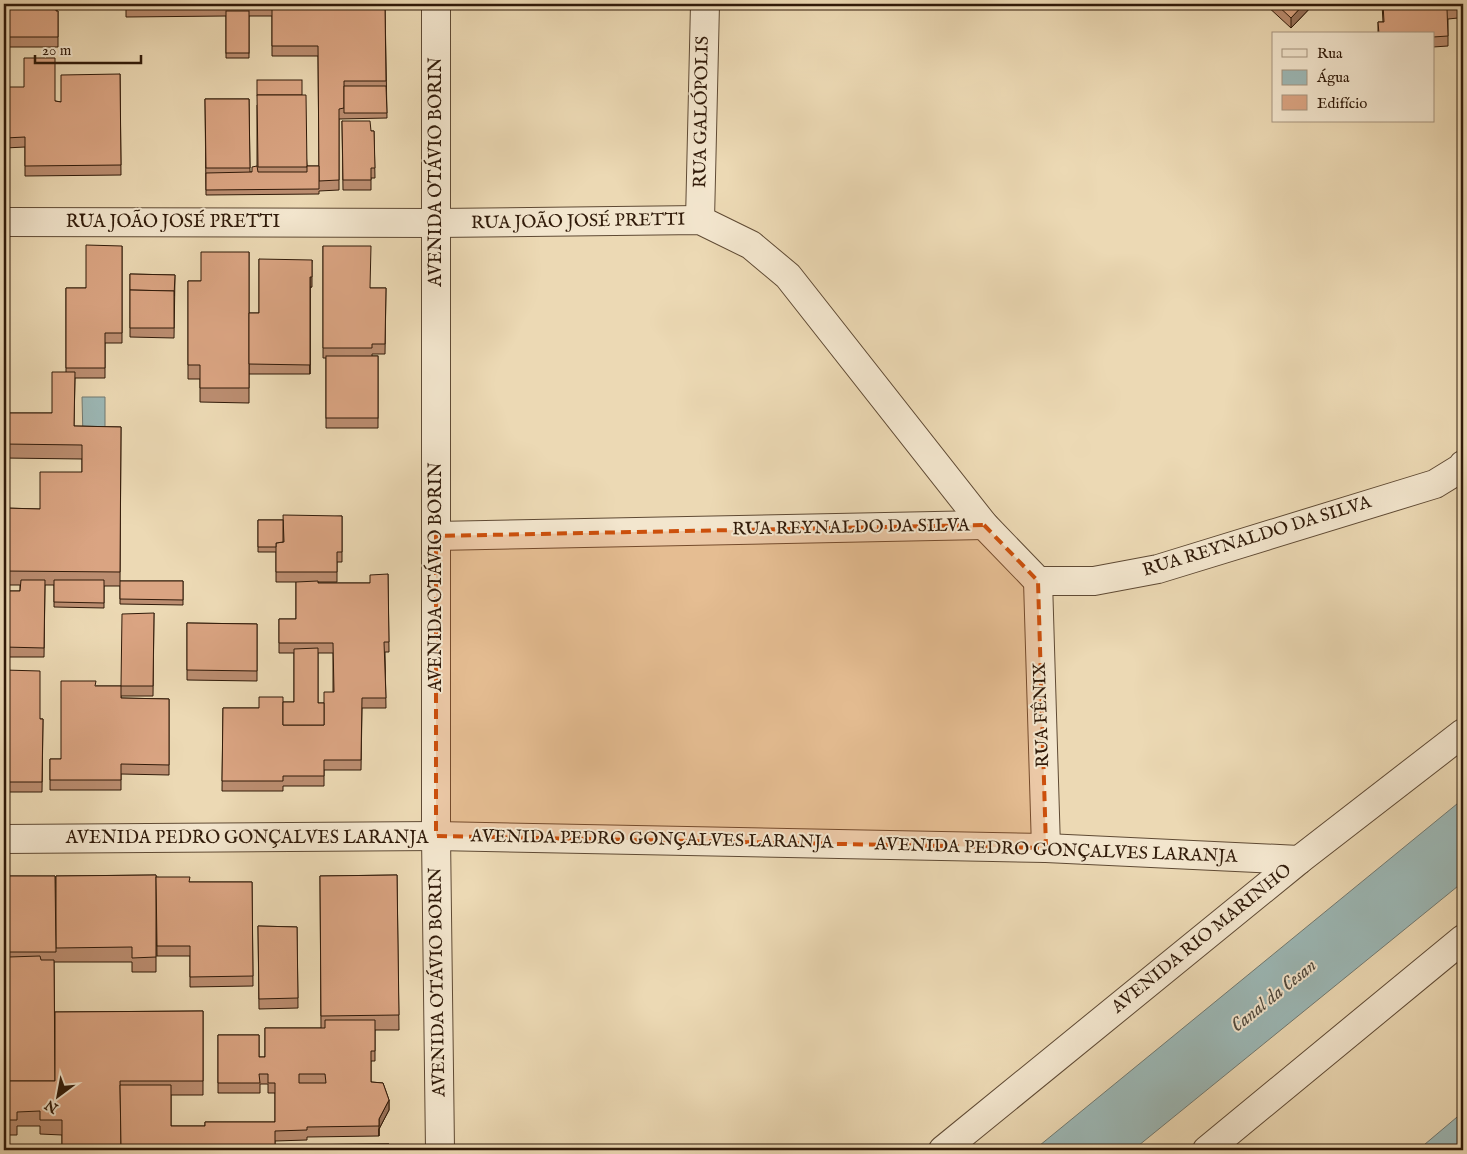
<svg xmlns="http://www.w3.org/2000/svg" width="1467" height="1154" font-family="'IM FELL English',serif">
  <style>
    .water { fill: #9cb8b6; stroke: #717971 }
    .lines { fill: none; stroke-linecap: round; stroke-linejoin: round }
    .minor-casing { stroke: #5f4a34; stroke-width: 30 }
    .tertiary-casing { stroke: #5f4a34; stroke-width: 30 }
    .minor { stroke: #f3e6ce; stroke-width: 28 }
    .tertiary { stroke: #f3e6ce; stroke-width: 28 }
    .wall { fill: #bb8d70; stroke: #301a09; fill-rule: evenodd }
    .shaded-wall { fill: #99735b; stroke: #301a09 }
    .building { fill: #daa482; stroke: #301a09; fill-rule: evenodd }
    .marked { fill: #cc500c; fill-opacity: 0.2; stroke: #cc500c; stroke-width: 4; stroke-dasharray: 10 6; stroke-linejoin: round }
    .labels { text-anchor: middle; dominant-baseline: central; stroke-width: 4; stroke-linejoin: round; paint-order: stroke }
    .street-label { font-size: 18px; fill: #301a09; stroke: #f3e6ce }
    .water-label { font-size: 19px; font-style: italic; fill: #50493d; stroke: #f3e6ce }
  </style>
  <rect width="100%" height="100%" fill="#ecd9b4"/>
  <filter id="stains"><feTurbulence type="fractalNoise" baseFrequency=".004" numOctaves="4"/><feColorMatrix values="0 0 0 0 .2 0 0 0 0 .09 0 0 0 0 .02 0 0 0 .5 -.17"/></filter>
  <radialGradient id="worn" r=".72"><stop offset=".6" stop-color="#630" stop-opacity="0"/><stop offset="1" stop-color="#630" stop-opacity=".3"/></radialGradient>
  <g class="water">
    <polygon points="82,397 105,397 105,438 83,439"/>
    <polygon points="1463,799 1463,882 1133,1150 1034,1150"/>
    <polygon points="1463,1112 1463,1150 1418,1150"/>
  </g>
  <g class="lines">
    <g class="minor-casing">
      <g id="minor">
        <polyline points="700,220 705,4"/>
        <polyline points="4,222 435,223 700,220 751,245 788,276 984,525 1038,581 1094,581 1158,569 1435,484 1461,468 1463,465"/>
        <polyline points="436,536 984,525"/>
        <polyline points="1038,581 1046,848"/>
        <polyline points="436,836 1046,848 1299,860"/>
        <polyline points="943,1150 1299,860 1463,733"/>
        <polyline points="1207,1150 1463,939"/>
      </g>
    </g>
    <g class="tertiary-casing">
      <g id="tertiary">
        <polyline points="436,4 436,836 440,1150"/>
        <polyline points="4,839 436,836"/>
      </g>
    </g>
    <use href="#minor" class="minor"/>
    <use href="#tertiary" class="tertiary"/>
  </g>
  <g class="wall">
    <polygon points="4,4 58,11 58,47 4,47"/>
    <polygon points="126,4 367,4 367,6 385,6 387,118 339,119 339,190 319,191 319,194 206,195 205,99 249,99 250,172 252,172 257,166 257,105 302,95 307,166 319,166 318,56 272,56 272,16 249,16 249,58 226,58 226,16 126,17"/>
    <polygon points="1266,4 1314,4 1291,28 1266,5"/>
    <polygon points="1382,4 1457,4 1458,18 1448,19 1448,46 1433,47 1433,34 1378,34 1378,22 1383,22"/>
    <polygon points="120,74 121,175 25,176 25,147 5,148 4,87 55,101 61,102"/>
    <polygon points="342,121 371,131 374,131 375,178 371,178 371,190 343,190"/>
    <polygon points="122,246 122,343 105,343 105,378 75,378 74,426 121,427 120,581 183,581 183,605 120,604 120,586 104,586 104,608 54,607 54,585 45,585 44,657 4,657 4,591 20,591 20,585 4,585 4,508 40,509 82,472 82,459 4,458 4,413 52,413 66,372 66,288 86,288"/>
    <polygon points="323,246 370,288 386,288 385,354 372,354 372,356 378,356 378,428 326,428 326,358 323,358"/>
    <polygon points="249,252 249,403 200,402 200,379 188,379 188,281 201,281"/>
    <polygon points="259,259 312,287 310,287 310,374 249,374 249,313 259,313"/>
    <polygon points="130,274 175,275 174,338 130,337"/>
    <path d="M342,516v46h-5v20h-19v1h52l18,-9 1,78h-4l1,56h-24l-1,62h-37v16h-41v5h-61l1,-83h36l24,-6h11v-49h-15v-34h17v-37h-20v-30h-18v-32h25zM318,653h15v39l-9,11h-6z"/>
    <polygon points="154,613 153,696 121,696 121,698 169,699 169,775 121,774 121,790 50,790 50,759 61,759 96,686 121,686"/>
    <polygon points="187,623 257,624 257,681 187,680"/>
    <polygon points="4,670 40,719 43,719 42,792 4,792"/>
    <polygon points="156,875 156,972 132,972 132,962 54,962 55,1076 55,1012 203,1011 203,1095 171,1095 171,1126 205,1126 205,1122 275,1122 275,1093 268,1093 268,1084 260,1084 260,1093 218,1093 218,1035 259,1035 259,1057 265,1057 265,1028 321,1028 320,876 397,875 399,1030 375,1030 375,1061 371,1061 371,1082 383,1083 389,1100 389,1110 379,1129 379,1136 307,1137 307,1140 275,1141 275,1145 389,1144 389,1150 62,1150 62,1135 40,1134 40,1126 17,1126 17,1135 4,1135 4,876 55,876 56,940 56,876"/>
    <polygon points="156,877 189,882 252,882 253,986 190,987 190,956 157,956"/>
    <polygon points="258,926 297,927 298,1008 259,1009"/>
  </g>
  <g class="shaded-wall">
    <polygon points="1304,4 1314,4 1291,28 1291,18"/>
    <polygon points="312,260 312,287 310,287 310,374 310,277"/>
    <polygon points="389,1100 389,1110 379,1129 379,1136 379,1119"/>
  </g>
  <g class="building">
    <polygon points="4,4 56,4 56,11 58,11 58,37 4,37"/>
    <rect x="126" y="4" width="38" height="3"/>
    <polygon points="1276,4 1304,4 1291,18"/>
    <polygon points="1383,4 1457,4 1458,8 1447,9 1448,36 1433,37 1433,34 1379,34 1378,22 1384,22"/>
    <polygon points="272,6 385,6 386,81 344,81 344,108 339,109 339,180 319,181 318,46 272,46"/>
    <rect x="226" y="11" width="23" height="42"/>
    <polygon points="24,58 55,58 55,101 61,102 61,75 120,74 121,165 25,166 25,137 5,138 4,87 24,87"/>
    <rect x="257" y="80" width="45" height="15"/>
    <polygon points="344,86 386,86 387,113 344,113"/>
    <polygon points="257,95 306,95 307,167 258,167"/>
    <polygon points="205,99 249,99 250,168 206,168"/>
    <polygon points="342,121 370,121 371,131 374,131 375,168 371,168 371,180 343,180"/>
    <polygon points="257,166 258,172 307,172 307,166 319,166 319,189 206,190 206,173 252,172 252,167"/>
    <polygon points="86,245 122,246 122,333 105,333 105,368 66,368 66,288 86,288"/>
    <polygon points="323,246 371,246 370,288 386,288 385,344 372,344 372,348 323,348"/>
    <polygon points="201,252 249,252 249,388 200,388 200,365 188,365 188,281 201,281"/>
    <polygon points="259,259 312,260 312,277 310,277 310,365 249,364 249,313 259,313"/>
    <polygon points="130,274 175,275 174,296 174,291 130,290"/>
    <polygon points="130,290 174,291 174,328 130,328"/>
    <rect x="326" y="356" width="52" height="62"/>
    <polygon points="52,372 75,372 74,426 121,427 120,572 4,571 4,508 40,509 40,472 82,472 82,445 4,444 4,413 52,413"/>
    <polygon points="283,515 342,516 342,552 337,552 337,572 276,572 276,543 284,542"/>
    <polygon points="258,520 283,520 283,542 276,543 276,547 258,547"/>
    <polygon points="388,574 389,642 384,642 386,698 362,698 361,760 324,760 324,776 283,776 283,781 222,781 223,708 259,708 259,697 283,697 283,725 324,725 324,692 334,692 333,643 279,643 279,619 296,619 296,582 318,581 318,583 370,583 370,575"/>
    <polygon points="21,580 45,580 44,648 4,647 4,591 20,591"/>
    <polygon points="54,580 104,580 104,603 54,602"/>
    <polygon points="120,581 183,581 183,600 120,599"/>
    <polygon points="154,613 153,686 121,686 122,614"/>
    <polygon points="187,623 257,624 257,671 187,670"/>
    <polygon points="318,648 318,703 324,703 324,725 283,725 283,702 294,702 294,649"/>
    <polygon points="4,670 40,671 40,719 43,719 42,782 4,782"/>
    <polygon points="61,681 96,681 95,686 121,686 121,698 169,699 169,765 121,764 121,780 50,780 50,759 61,759"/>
    <polygon points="156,875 156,957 132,958 132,947 56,948 56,876"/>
    <polygon points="397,875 399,1015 321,1016 320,876"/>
    <polygon points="4,876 55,876 56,952 4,952"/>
    <polygon points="156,877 190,877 189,882 252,882 253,976 190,977 190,946 157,946"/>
    <polygon points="258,926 297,927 298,998 259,999"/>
    <polygon points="40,956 41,960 54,960 55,1081 4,1081 4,960 9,960 9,957"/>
    <polygon points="203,1011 203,1081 120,1081 121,1146 389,1144 389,1150 62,1150 62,1120 40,1120 40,1111 17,1112 17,1120 4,1120 4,1081 55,1081 55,1012"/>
    <path d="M325,1020h50v31h-4v31l12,1 6,17 -10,19v7l-72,1v3l-32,1v14l-154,1 -1,-61h51v41h34v-4h70v-39h-7v-9h-9l1,9h-42v-48h41v22h6v-29h60zM299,1074h26l1,9h-27z"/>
  </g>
  <path class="marked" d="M984,525l54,56 8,267 -610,-12v-300z"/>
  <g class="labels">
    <g class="street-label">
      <text transform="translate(702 112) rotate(-89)">RUA GALÓPOLIS</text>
      <text transform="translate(436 172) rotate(-90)">AVENIDA OTÁVIO BORIN</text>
      <text x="173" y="222">RUA JOÃO JOSÉ PRETTI</text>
      <text transform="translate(578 222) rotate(-1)">RUA JOÃO JOSÉ PRETTI</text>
      <text transform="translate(851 528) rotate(-1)">RUA REYNALDO DA SILVA</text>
      <text transform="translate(1257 537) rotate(-17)">RUA REYNALDO DA SILVA</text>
      <text transform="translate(436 577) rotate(-90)">AVENIDA OTÁVIO BORIN</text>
      <text transform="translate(1042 715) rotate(-92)">RUA FÊNIX</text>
      <text x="247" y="838">AVENIDA PEDRO GONÇALVES LARANJA</text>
      <text transform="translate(652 840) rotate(1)">AVENIDA PEDRO GONÇALVES LARANJA</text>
      <text transform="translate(1056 851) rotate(2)">AVENIDA PEDRO GONÇALVES LARANJA</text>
      <text transform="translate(1202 939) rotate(-39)">AVENIDA RIO MARINHO</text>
      <text transform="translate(438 982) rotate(-91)">AVENIDA OTÁVIO BORIN</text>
    </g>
    <g class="water-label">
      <text transform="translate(1274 996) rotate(-39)">Canal da Cesan</text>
    </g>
  </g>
  <rect width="1467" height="1154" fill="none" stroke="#ecd9b4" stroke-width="20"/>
  <rect x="5" y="5" width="1457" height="1144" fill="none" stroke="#301a09" stroke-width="2.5"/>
  <rect x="10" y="10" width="1447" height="1134" fill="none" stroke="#301a09"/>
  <rect x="1272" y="32" width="162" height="90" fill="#f3e6ce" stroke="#a5947f"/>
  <rect x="1282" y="49" width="25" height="8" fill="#f3e6ce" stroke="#a5947f"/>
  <text x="1317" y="58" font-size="15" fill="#301a09">Rua</text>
  <rect x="1282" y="70" width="25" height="15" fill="#9cb8b6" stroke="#a5947f"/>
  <text x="1317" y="82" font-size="15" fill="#301a09">Água</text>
  <rect x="1282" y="95" width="25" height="15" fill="#daa482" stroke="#a5947f"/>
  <text x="1317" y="108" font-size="15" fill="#301a09">Edifício</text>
  <g transform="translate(58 1096) rotate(212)" stroke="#f3e6ce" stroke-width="4" paint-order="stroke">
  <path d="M0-4L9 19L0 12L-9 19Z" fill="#301a09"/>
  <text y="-8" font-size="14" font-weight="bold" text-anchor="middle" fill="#301a09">N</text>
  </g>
  <path d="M35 55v8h106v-8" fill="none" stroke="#301a09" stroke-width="2.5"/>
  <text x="42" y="55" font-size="15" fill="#301a09" stroke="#f3e6ce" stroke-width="4" paint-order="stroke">20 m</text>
  <rect width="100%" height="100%" filter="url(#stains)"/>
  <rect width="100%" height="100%" fill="url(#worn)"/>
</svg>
